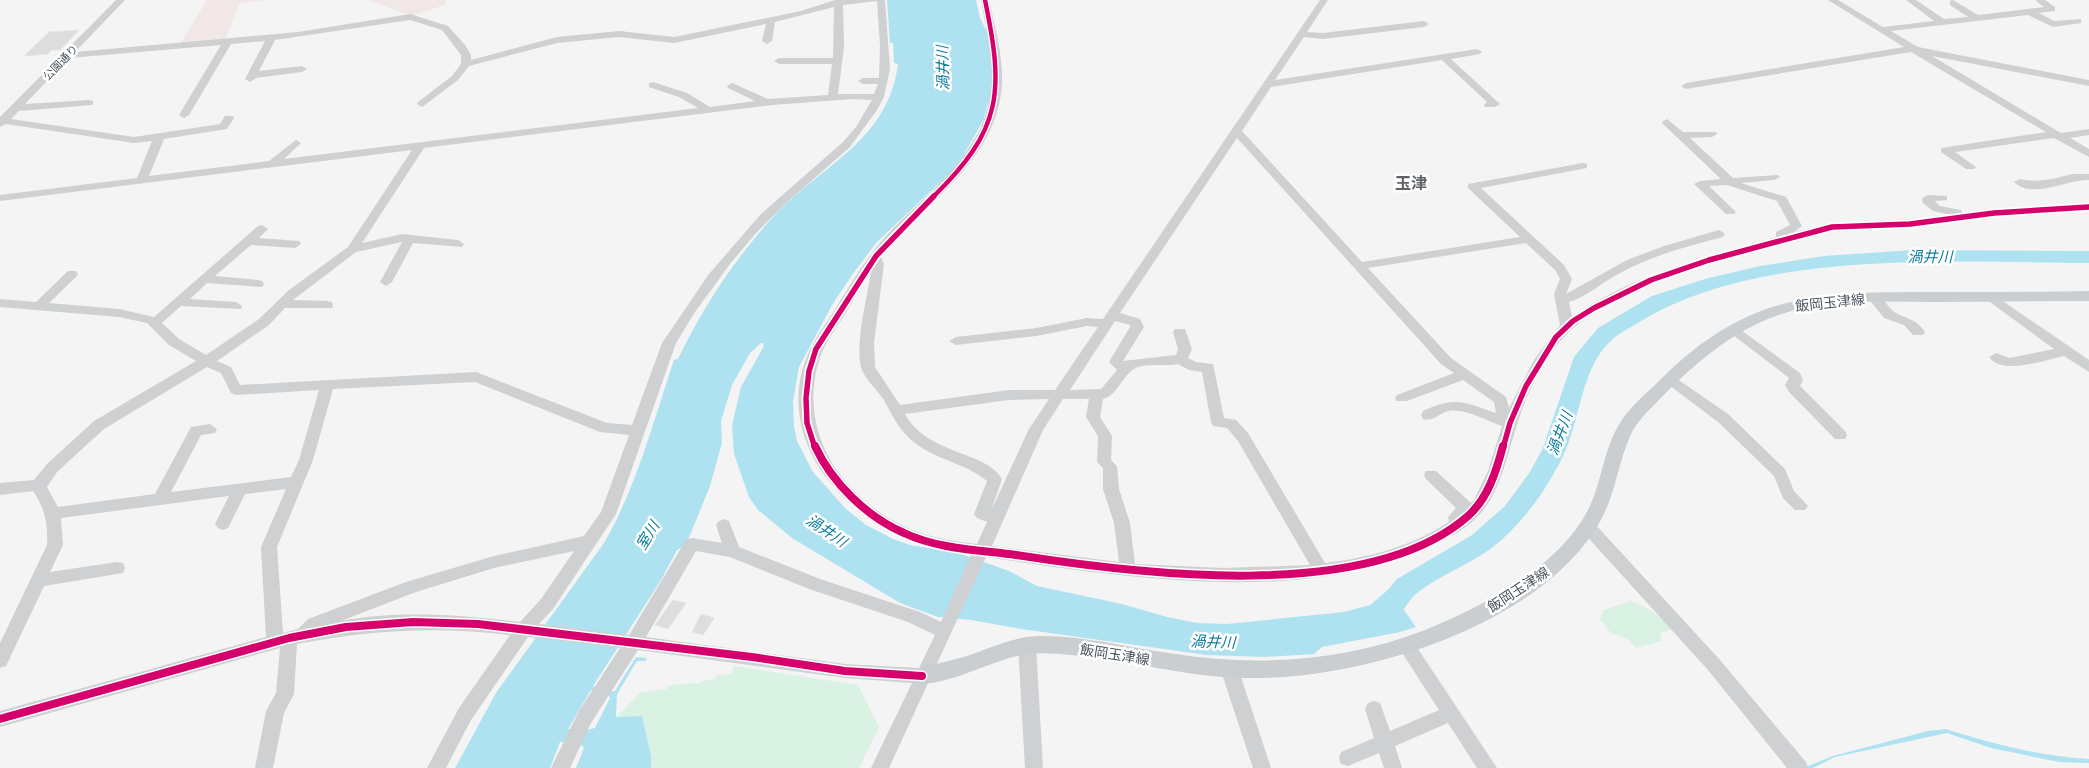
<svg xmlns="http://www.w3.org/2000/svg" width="2089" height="768" font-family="Lato,'Noto Sans JP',sans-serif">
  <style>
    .medical { fill: #f1e7e6 }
    .green { fill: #d9f2e3 }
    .water { fill: #aee2f0; fill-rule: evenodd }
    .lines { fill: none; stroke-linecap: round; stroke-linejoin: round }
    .river { fill: #aee2f0; fill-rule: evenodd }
    .building { fill: #ddddde; stroke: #e5e6e7 }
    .minor { fill: #ced0d2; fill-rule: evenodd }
    .major { fill: #caced1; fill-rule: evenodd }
    .cycleway-far2-casing { stroke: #fff; stroke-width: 7 }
    .cycleway-far1-casing { stroke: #fff; stroke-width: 9 }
    .cycleway-casing { stroke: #fff; stroke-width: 11 }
    .cycleway-far2 { stroke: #d6006c; stroke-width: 4.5 }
    .cycleway-far1 { stroke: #d6006c; stroke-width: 5.5 }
    .cycleway { stroke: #d6006c; stroke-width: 8 }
    .labels { text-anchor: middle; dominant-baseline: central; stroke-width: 5; stroke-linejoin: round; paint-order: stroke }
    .far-street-label { font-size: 11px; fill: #4a5661; stroke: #fff }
    .street-label { font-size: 14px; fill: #4a5661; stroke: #fff }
    .water-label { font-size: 15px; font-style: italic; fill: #0c7c9b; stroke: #fff }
    .quarter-label { font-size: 16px; font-weight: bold; fill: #5f6368; stroke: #fff }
  </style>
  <rect width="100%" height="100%" fill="#f4f4f4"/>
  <g class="medical">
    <polygon points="207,0 269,0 240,3 225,40 180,44"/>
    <polygon points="368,0 446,0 445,5 411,16"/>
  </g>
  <g class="green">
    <path d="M1631,601c16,6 29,15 41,28l-12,4 2,8 -26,7 -7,-8 -18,-7 -11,-13 3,-10z"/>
    <path d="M734,666l124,19 21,42 -20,41h-208v-12l-9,-40 -26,1 25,-25 26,-3 2,-4c11,0 20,-3 31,-1l1,-3 14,-2 1,-4 16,-1z"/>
  </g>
  <g class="water">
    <path d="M887,0h89l4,18 7,14 6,43 -2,19 -8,27 -20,35 -11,15 -76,72 -24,32 -20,30 -33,62 -6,34 1,25 3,15 16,31 33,37 20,16 27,14 17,6 48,8 51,18 28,15 85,18 45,13 30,6 30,1 117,-12 26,-7 19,-16 27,38 -16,5 -78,15 -8,7 -49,3 -58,-2 -186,-26 -50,-9 -33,-3 -38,-14 -108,-65 -34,-28 -9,-13 -15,-43 -2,-29 9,-38 23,-41 -1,-3h-2l-11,10 -18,32 -11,36 1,22 -12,43 -24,59 -9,5 -16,30 -68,106 17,6 5,-1 21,-34 11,1 -2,3h-8l-20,33 -1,23 26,-1 9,40v12h-75l8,-20 -4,-5 -20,-1 -10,26h-95l41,-75 108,-150c33,-57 49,-121 70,-183l4,-1c25,-52 56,-99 95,-142 48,-52 115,-75 125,-153l-4,-1 -1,-20h-3zM591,690l17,4 2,4 -15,30 -9,2 -18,-1z"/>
    <path d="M1946,729c47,15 93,27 143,30v4l-30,-1 -68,-14 -44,-15 -112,24 -22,11h-10l30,-12 95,-25z"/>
  </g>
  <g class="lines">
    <path class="river" d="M1913,250l176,1v12c-136,-1 -330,-14 -448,58 -9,6 -19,10 -27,17 -31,25 -33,74 -47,109 -5,12 -12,25 -19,36 -15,25 -35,49 -59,67 -23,16 -51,26 -73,44 -17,15 -20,44 -50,34l-4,-8 4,-8 6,-2 25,-31 75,-44 33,-29 25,-34 13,-24 31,-91 24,-29 54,-32 53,-17 55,-13 64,-10z"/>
  </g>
  <g class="building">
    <polygon points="79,30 60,50 51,50 48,54 24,56 49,32"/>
    <polygon points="673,600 686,603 668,629 655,625"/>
    <polygon points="701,614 714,618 703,635 692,632"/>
  </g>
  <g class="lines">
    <g class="minor">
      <path d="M116,0h9l-50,52 223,-20 112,-18 38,12 17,19 6,10v5l86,-23 62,-6 55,6 127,-26 34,-11h50l5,69 -6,28 -7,13 -27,37 -65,57 -29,29 -26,31 -35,48 -19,31 -60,171 -63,95 -14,15 90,11 57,-95 6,-2 30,5 -6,-18 3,-4 5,-2 5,2 10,26 81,32 100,33 21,10 30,-67c-62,-9 -105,-27 -145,-78 -28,-36 -37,-85 -16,-127 7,-15 17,-28 26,-42 15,-25 30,-50 49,-71 33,-35 73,-64 95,-108 20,-42 9,-86 1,-129h8c6,27 14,55 13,83 -4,78 -77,119 -121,174l3,7 -10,79 1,24 25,38 109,-15h46l43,-63 -11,-1 -51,10 -80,9 -7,-4 7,-4 80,-9 51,-10 16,1 217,-319h8l-21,32 16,1 101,-12 5,3 -5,3 -101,12 -19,-2 -29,43 202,-31 5,3 -2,2 -29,5 49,45 -5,3h-10l-1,-2 3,-3 -45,-42 -171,27 -29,44 120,131 158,-25 -52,-49v-4l115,-21 4,1v4l-106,20 83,77 8,14 -6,15 61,-34 37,-14 55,-16 6,4 -2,3c-34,9 -70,18 -101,35 -19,9 -33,24 -53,30l3,15c61,-43 133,-59 204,-80v-5l14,-7 -13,-24 -50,-16 -18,1 27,26 -2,2h-8l-32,-30 6,-3 21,-2 -58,-55 -1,-2 5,-3 16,13h33l1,2 -5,3 -22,1 43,40 45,-3 2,2 -6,3 -33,3 45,14 16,29 -8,6c52,-14 104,-9 157,-17l-18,-4 -10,-8 -1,-5 6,-3 19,1v4l-12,1 5,5 21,4 1,3 127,-9v6c-38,2 -76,4 -113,8 -19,2 -38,6 -57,9 -27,3 -54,-1 -82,3 -27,3 -53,13 -79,20 -62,18 -128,35 -180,74 -32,25 -52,70 -63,107 -8,26 -14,54 -30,77 -15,20 -39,32 -62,42 -123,55 -306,27 -437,7l-97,211h-18l41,-85 -67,-5 -207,-28 -47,73 -21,45h-19l28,-57 41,-63 -92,-11 -57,83 -25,48h-19l32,-60 51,-73c-72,-9 -142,-5 -213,9l-3,50 -10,19 -11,55h-18l11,-57 10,-18 4,-45 -280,79v-16l266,-74 -5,-90 25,-58 -41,5 -17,34 -5,2 -5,-2 -3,-4 14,-28 -168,22 2,27 -13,27 67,-10 6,1 2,5 -2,5 -6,1 -73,12 -38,80 -6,2v-25l47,-98c1,-21 -2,-37 -14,-54l-33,4v-12l34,-3 13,-16 47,-43 102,-60 -27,-16 -22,-22 -28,-6 -119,-10v-8l36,3 32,-31h8l2,3 -2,3 -27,26 70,6 35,8 104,-91 4,-1 6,4 -9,9 40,3 2,3 -6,4 -44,-3 -36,31 43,4 4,1 2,3 -2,3 -55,-4 -17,16 46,3 6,4 -1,3 -60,-3 -19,17 17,16 27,16 53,-36 30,-29 59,-43 64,-97 -412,51v-6l137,-17 15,-37 -18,2 -128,-19 -6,3v-10zM877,1l3,45 -1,32h-16l-5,3 5,3h15l-4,10h-36l6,-47 -1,-42zM834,7l-1,51h-54l-5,3 5,3h53l-4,31 -60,4 -36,-16 -5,3 1,2 27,13 -45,6 -23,-14 -34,-11 -4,1v4l30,10 19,11 -414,51 17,-16 -5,-3 -27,21 -120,15 15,-37 63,-10 7,-11 -1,-2h-8l-5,8 -86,13 -123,-18 8,-8 74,-6v-4l-4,-1 -64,4 44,-46 152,-13 -42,70 5,3 5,-3 42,-71 34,-3 -20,38 5,3 6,-4 46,-6 5,-3 -5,-3 -43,5 16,-31 135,-20 32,10 19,25v9l-9,12 -34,26 -1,2 5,3 36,-27 11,-14 88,-23 62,-6 55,6 92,-19 -4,17 5,3 5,-3 3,-19zM853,99l19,1 -16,27 -13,15 -82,72 -52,60 -47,69 -30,82 -25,-2 -131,-51 -236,13 -9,-18 -14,-6 52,-36 16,-17h47l1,-3 -1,-3 -5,-1 -34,-1 63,-48 46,-10 -22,40 6,4 6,-4 21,-39 49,4 2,-3 -6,-4 -56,-6 -40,9 62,-95 348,-43zM1237,138l204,226 13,9 -57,22 -2,3 2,3h10l56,-21 31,22 2,11c-33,-11 -40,-17 -73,-2l-2,4 2,4c11,3 16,-6 26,-8 16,-3 38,10 53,15l-14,45 -14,29 -3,3 -35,-32h-10l-2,4 2,4 30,29 -8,9 1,5c-37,24 -80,36 -124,41l-77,-130 -12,-13 -12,-2 -11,-54 -17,-2 -8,-4 4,-9 -7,-20h-10l-2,3 5,17 -2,6 -53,6 21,-34 -4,-8 -20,-6zM1526,243l29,27 5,9 -6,15 6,31 -26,35 -25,48 -3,-11 -55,-39 -83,-90zM871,272c-4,27 -16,69 -10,95 3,12 18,24 24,35 10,19 18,34 37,46 21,13 46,17 65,33l-13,33 3,4 10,4 -10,22c-23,-3 -46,-6 -67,-15 -65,-28 -112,-93 -92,-165 5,-20 18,-35 29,-53 8,-13 15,-26 24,-39zM1115,321l15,4v2l-21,35 8,8 -16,19 -31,1zM1178,364l11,6 13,2 9,50 2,4 14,2 11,13 72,124 -86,3 -89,-4 -5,-41 -11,-34 -2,-23 -6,-6 1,-24 -12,-19 3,-18c15,-4 18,-22 31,-30 12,-7 30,-2 44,-5zM207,367l14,6 10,20 5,2 83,-5 -20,70 -8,17 -120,15 30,-57 14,-2 2,-4 -7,-5 -19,3 -36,67 -97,13 -11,-20 10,-15 47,-43zM475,382l125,50 29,3 -28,77 -17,24 -90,20 -88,26 -98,37 -10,10 -15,4 -6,-86 36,-87 20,-71zM1049,399l-20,30 -38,82 11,-32c-15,-28 -75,-24 -97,-65l104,-14zM1063,399h26l-3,18 12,19 -1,26 6,6v21l11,34 5,39 -127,-16 51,-116zM574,551l-33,48 -21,23c-58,-7 -121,-12 -179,-1l75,-29 78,-24zM696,551l34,6 79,32 99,33 27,13 -16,33 -74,-4 -199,-27z"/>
      <polygon points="1828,0 1838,0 1883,27 1934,21 1906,0 1916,0 1944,19 1968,17 1950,5 1950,1 1953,0 1978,15 2044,7 2035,0 2045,0 2055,7 2055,11 2039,13 2054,21 2081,19 2081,23 2053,27 2028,15 1891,31 1918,47 2089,80 2089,86 1932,56 2061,133 2089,129 2089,135 2070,138 2089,149 2089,157 2054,138 1955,152 1976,167 1974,169 1966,169 1941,152 1941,148 2046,132 1911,52 1686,89 1681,86 1686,83 1904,47"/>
      <path d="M2072,174h17v6c-22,-1 -57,20 -75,2l6,-3c19,4 33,0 52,-5z"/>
      <path d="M1991,293l98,67v12l-25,-16c-19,4 -62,20 -75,1l7,-4 13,5 45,-9 -67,-49 -2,-3z"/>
      <path d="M1874,294c8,2 12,10 18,16 11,10 21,5 33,22l-2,3h-10l-9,-10 -20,-7 -16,-20z"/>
      <polygon points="1734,325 1800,373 1803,380 1800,386 1845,431 1847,435 1845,439 1835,439 1789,392 1785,385 1789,378 1729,332 1727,329 1729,326"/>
      <polygon points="1670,374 1728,414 1785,469 1794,491 1808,506 1805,510 1795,510 1783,498 1774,476 1718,422 1665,382 1663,379 1665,376"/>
      <polygon points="1588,521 1594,523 1720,660 1806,762 1808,768 1787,768 1708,670 1582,531 1580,527 1582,523"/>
      <polygon points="1027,638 1033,640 1036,645 1043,768 1025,768 1018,645 1021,640"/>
      <polygon points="1406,638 1412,640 1497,768 1477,768 1448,723 1395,746 1402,768 1384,768 1379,753 1348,766 1341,764 1339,758 1341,752 1374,738 1365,709 1368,703 1374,701 1380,703 1390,731 1439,710 1397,645 1400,640"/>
      <polygon points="1229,661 1235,663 1238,668 1271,768 1253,768 1220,668 1223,663"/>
    </g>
    <path class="major" d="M2089,291v10c-52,0 -103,1 -155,1 -55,0 -113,-5 -166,17 -44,18 -79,50 -112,84 -9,9 -19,19 -25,31 -12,26 -15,56 -28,82 -57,110 -244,165 -359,162 -59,-1 -115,-18 -173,-23 -18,-2 -36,-3 -54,1 -25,5 -80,34 -102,26l-3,-6 3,-6 7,-3c15,-3 30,-7 45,-11 23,-8 46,-19 70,-20 45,-1 89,11 132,17 86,14 175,9 256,-23 57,-23 134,-63 163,-120 14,-28 15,-60 32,-87 10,-17 27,-30 41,-44 86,-85 154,-87 268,-87 54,0 107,0 160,-1z"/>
    <g class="cycleway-far2-casing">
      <path id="cycleway-far2" d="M933,197c70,-68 71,-106 52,-197"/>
    </g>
    <g class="cycleway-far1-casing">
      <g id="cycleway-far1">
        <polyline points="815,448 807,423 806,398 809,371 816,349 876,256 934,196"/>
        <polyline points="1503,448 1510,423 1526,386 1556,337 1573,321 1594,308 1651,280 1709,260 1832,227 1910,224 1994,213 2089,207"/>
      </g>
    </g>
    <g class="cycleway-casing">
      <g id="cycleway">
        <path d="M815,446c17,37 52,71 89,87 34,16 75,17 112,22 122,19 352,49 452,-39 20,-18 28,-44 35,-70"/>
        <polyline points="0,719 289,638 346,627 413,622 478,624 752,657 845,671 922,676"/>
      </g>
    </g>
    <use href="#cycleway-far2" class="cycleway-far2"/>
    <use href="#cycleway-far1" class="cycleway-far1"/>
    <use href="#cycleway" class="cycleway"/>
  </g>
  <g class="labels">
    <g class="far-street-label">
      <text transform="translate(60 62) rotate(-46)">公園通り</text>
    </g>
    <g class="street-label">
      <text transform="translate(1830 302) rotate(-6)">飯岡玉津線</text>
      <text transform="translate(1518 589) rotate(-33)">飯岡玉津線</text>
      <text transform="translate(1115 654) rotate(9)">飯岡玉津線</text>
    </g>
    <g class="water-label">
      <text transform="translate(942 68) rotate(-91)">渦井川</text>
      <text x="1930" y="256">渦井川</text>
      <text transform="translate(1559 433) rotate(-69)">渦井川</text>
      <text transform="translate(827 530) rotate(34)">渦井川</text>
      <text transform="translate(647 535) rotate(-58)">室川</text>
      <text transform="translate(1213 641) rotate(2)">渦井川</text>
    </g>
    <g class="quarter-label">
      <text x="1411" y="182">玉津</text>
    </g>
  </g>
</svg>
